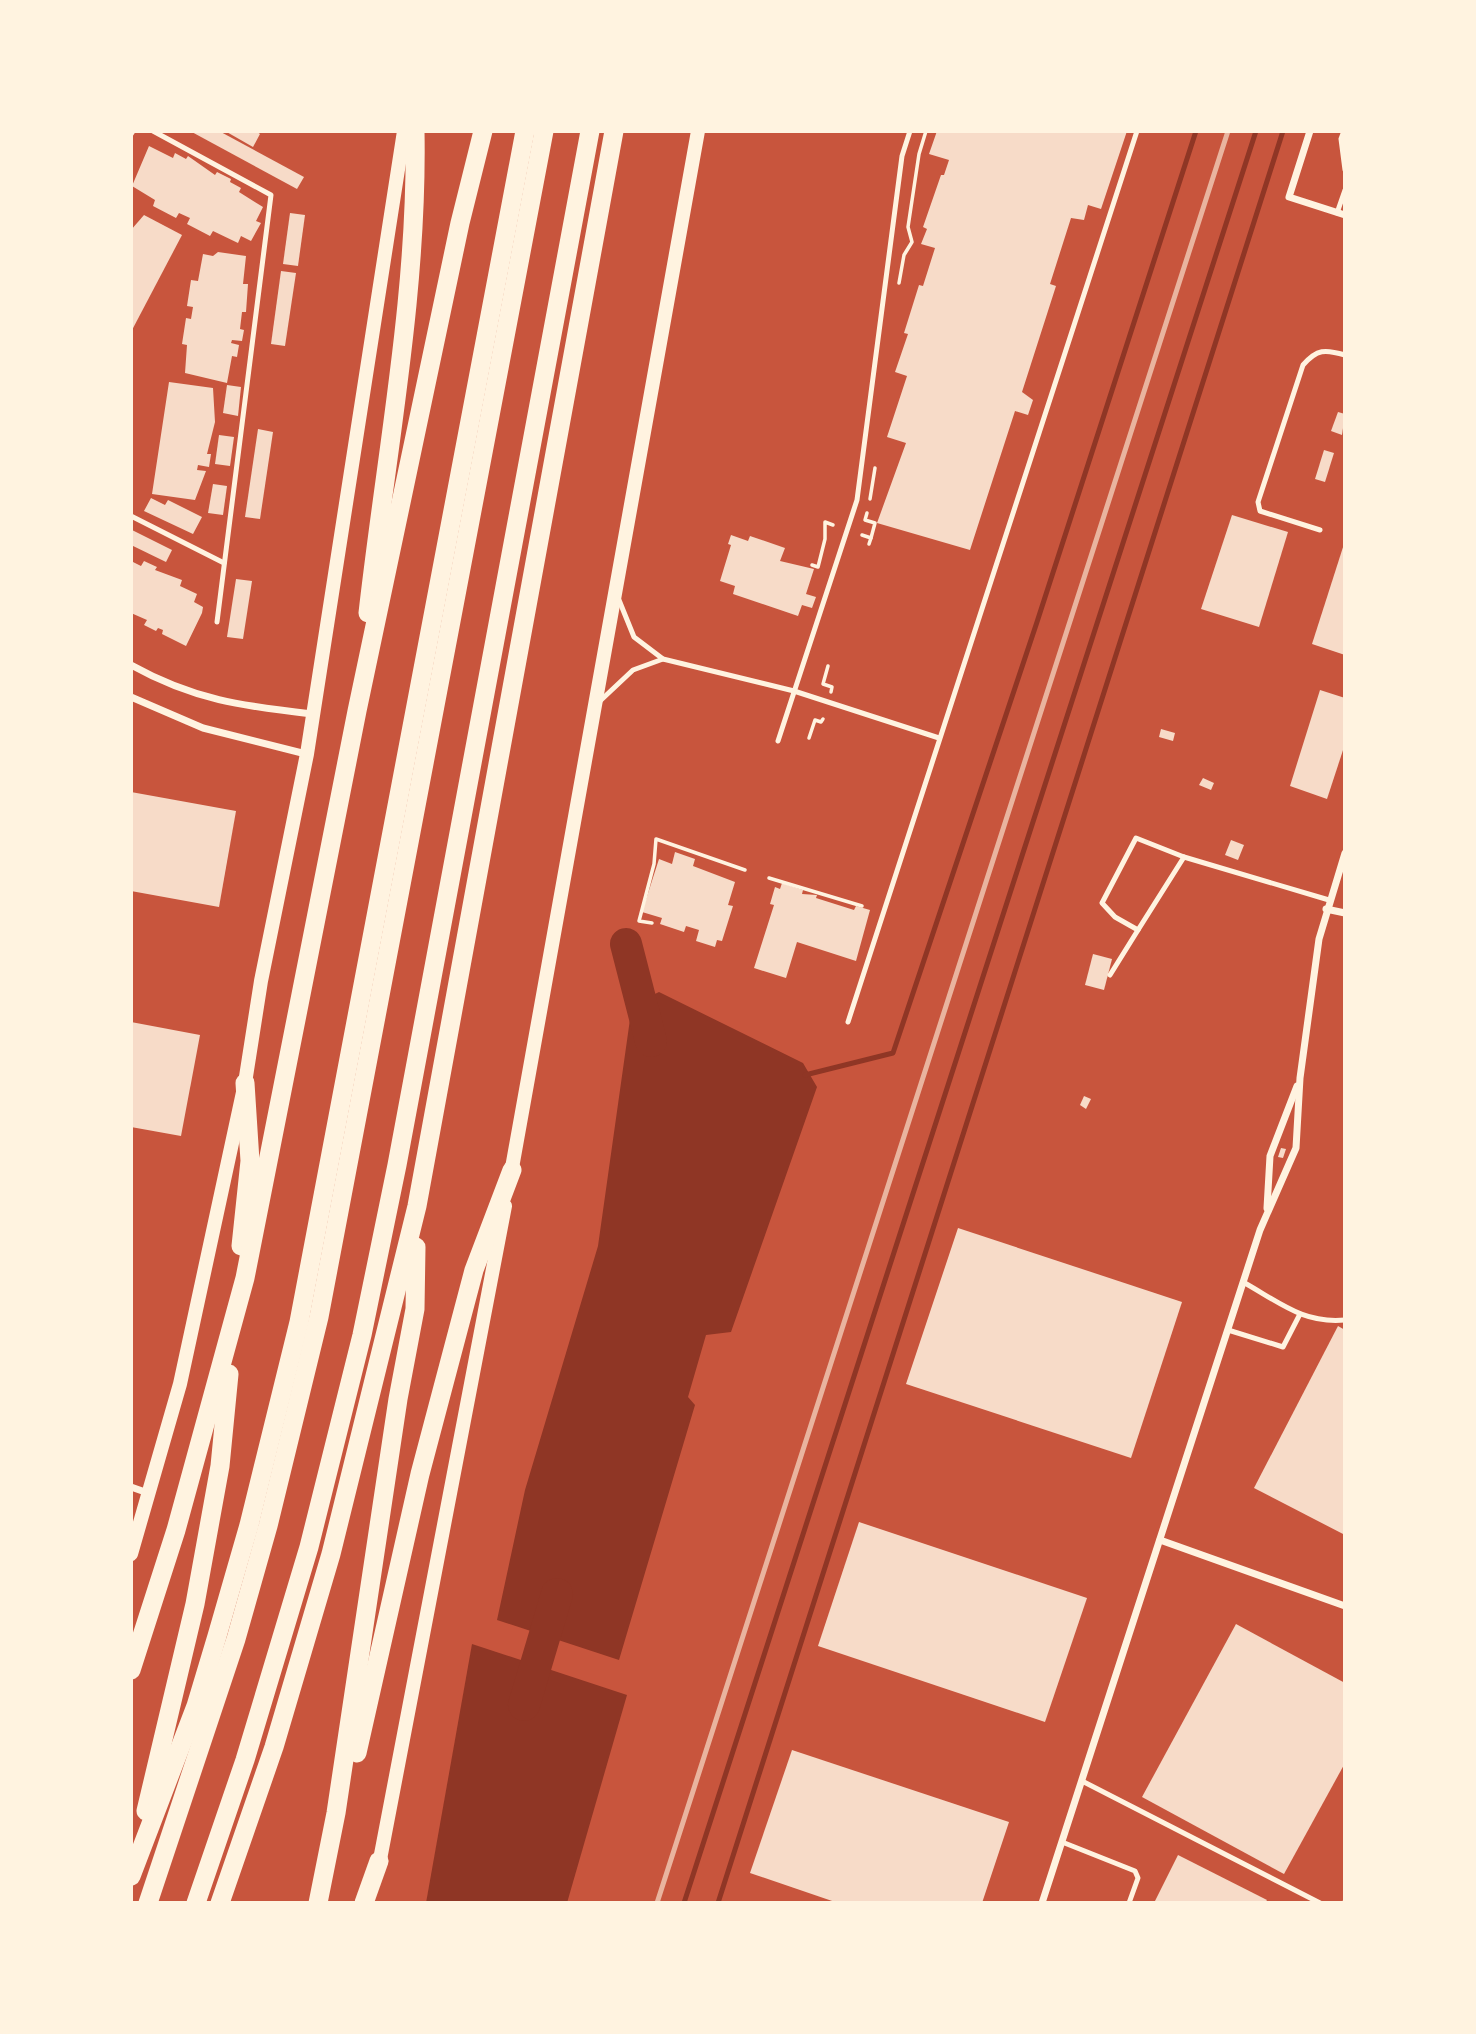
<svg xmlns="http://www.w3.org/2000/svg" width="1476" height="2034" font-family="'PT Sans Narrow',sans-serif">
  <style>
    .water { fill: #8f3625 }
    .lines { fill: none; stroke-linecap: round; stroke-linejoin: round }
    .stream { stroke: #8f3625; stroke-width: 5 }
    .river { stroke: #8f3625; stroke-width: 32 }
    .building { fill: #f7dbc8 }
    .path { stroke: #fff3e0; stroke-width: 3.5 }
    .service { stroke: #fff3e0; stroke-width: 5 }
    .minor { stroke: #fff3e0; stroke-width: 7 }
    .secondary { stroke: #fff3e0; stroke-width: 14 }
    .motorway { stroke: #fff3e0; stroke-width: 19 }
    .rail { stroke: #e9b49f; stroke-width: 5 }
  </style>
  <rect width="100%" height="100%" fill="#c8553d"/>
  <g class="water">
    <polygon points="659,992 803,1063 817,1087 731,1332 706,1335 688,1397 695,1405 619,1660 497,1620 525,1490 598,1246 632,1005"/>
    <polygon points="472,1644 627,1695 567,1903 426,1903"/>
  </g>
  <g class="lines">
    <g class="stream">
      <polyline points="805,1075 893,1053 1037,622 1196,131"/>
      <polyline points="684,1903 1256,131"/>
      <polyline points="718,1903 1283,131"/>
    </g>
    <g class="river">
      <polyline points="626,944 651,1041"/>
      <polyline points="524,1705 557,1594"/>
    </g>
  </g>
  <g class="building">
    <polygon points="190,131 219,131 304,177 297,189"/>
    <polygon points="225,131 256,131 260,134 253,147"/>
    <polygon points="937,131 1127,131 1101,209 1088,205 1084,220 1071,218 1050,284 1056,286 1022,392 1033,400 1028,415 1015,411 970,550 877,523 906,443 887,437 907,376 895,372 908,334 904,333 919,285 923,286 935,248 921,244 927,229 923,227 941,175 944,175 949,160 929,154"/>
    <polygon points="149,146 173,158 175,153 186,159 188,156 215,175 217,172 231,179 230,182 241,188 239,192 263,207 256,221 261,223 251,241 241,236 238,243 213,231 210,236 187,224 190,218 179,213 176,218 153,206 155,200 132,186"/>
    <polygon points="290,213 305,215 298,266 283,264"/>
    <polygon points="144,215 182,235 131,332 131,230"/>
    <polygon points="218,252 246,256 243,284 248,284 246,312 242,312 240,329 244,330 242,341 232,340 231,343 239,345 237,357 232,356 227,383 185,373 187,345 182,344 186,318 191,319 193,307 187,306 191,280 198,281 203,254 213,256"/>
    <polygon points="281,271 296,273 285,346 271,344"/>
    <polygon points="169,382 213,388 215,422 207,454 211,454 209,467 198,465 197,470 206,471 195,500 152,494"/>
    <polygon points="227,385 241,387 238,416 223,413"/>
    <polygon points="1338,412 1345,414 1342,435 1331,431"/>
    <polygon points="258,429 273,432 260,519 245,517"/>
    <polygon points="219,435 234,437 230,466 215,464"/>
    <polygon points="1324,450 1334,453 1325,482 1315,479"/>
    <polygon points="213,484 227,486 223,515 208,513"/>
    <polygon points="151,498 165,505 168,500 202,517 193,534 144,511"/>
    <polygon points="1232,515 1288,532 1259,627 1201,609"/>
    <polygon points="132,530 172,550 166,562 131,545"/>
    <polygon points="731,535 748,541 750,536 785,548 780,561 814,569 806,594 816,597 812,608 802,605 798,616 733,594 735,586 720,581 731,545 728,544"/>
    <polygon points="1344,544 1345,544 1345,655 1312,644"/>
    <polygon points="131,561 141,566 144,561 157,567 155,570 182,580 180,586 197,594 194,602 203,607 202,613 186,646 162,634 163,630 158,628 156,631 144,625 147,620 131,613"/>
    <polygon points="236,579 252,581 243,639 227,637"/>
    <polygon points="1320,690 1345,698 1345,744 1327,799 1290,786"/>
    <polygon points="1161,729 1175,733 1173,741 1159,737"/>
    <polygon points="1203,778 1214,783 1211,790 1199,785"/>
    <polygon points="131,792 236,811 219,907 131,891"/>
    <polygon points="1231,840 1244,845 1238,860 1225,855"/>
    <polygon points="675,852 695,859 693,866 735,882 728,905 733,906 722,941 717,940 715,947 696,941 699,930 686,926 684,932 660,924 662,918 642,912 659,859 672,864"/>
    <polygon points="782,883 803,890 802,894 817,895 816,898 854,910 856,906 870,910 856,961 797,942 786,978 754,968 774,905 770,904 775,887 780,889"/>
    <polygon points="1093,954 1112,959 1104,990 1085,985"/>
    <polygon points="131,1022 200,1035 181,1136 131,1127"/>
    <polygon points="1084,1096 1091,1099 1086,1109 1080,1105"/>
    <polygon points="1281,1148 1286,1149 1283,1158 1278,1157"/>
    <polygon points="958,1228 1182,1302 1131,1458 906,1384"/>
    <polygon points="1338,1326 1345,1330 1345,1535 1254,1488"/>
    <polygon points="859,1522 1087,1598 1045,1722 818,1646"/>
    <polygon points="1236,1624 1345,1683 1345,1763 1284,1874 1142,1797"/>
    <polygon points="792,1750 1009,1822 982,1903 838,1903 750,1873"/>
    <polygon points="1178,1855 1267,1900 1265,1903 1154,1903"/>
  </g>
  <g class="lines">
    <g class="path">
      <polyline points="899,283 904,255 912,242 908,227 919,154 926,131"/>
      <polyline points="870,499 875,468"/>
      <polyline points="867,513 865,520 875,523 871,538"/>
      <polyline points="862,535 871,538 869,544"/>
      <polyline points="812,565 818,567 825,539 825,522 833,525"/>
      <polyline points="828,666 823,684 832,687 831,692"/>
      <polyline points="809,738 815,720 821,722 823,719"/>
      <polyline points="769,878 862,906"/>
      <polyline points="652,923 639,921 654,864 656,839 745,870"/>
    </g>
    <g class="service">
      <polyline points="153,131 271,195 217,622"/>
      <polyline points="1344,131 1341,139 1345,170"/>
      <polyline points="131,134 133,131"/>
      <polyline points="1337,213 1345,190"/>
      <polyline points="131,516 224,563"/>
      <path d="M1320,530l-60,-19 -2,-9 45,-137c14,-16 22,-16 42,-10"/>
      <polyline points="619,600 634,637 663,659 794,691 939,738"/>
      <polyline points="600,701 633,670 663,659"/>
      <polyline points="778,741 857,500 902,156 910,131"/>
      <polyline points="1138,930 1184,857"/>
      <polyline points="1110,975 1138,930 1115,917 1102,903 1136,838 1184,857 1329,900"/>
      <polyline points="848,1022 1137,131"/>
      <path d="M1243,1282c36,20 60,42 102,38"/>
      <polyline points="1228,1330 1283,1347 1300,1314"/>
      <polyline points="1082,1781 1320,1903"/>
      <polyline points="1062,1842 1135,1871 1138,1878 1129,1903"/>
      <polyline points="1344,1903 1345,1902"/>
    </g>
    <g class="minor">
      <polyline points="1310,131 1289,197 1345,215"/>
      <path d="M131,665c63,35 111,41 181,49"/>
      <polyline points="131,697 203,728 306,754"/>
      <polyline points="1326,909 1345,913"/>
      <polyline points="1267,1208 1270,1156 1297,1086"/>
      <polyline points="131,1487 148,1493"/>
      <polyline points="1160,1540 1345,1606"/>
      <polyline points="1042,1903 1260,1230 1296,1148 1300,1078 1319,939 1345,853"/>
    </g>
    <g class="secondary">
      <polyline points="510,1179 698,131"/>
      <polyline points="131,1554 180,1384 245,1083 261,981 307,754 404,131"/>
      <polyline points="378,1870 505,1206"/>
    </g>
    <g class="motorway">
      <path d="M368,613c18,-160 50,-320 47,-482"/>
      <polyline points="241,1246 250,1161 245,1083"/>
      <polyline points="131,1670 176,1530 245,1278 357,711 460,223 483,131"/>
      <polyline points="357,1753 420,1474 474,1270 512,1170"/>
      <polyline points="146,1811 195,1604 220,1466 229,1374"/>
      <polyline points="131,1876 196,1706 217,1636 249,1525 299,1322 525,131"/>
      <polyline points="148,1903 236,1639 268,1526 319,1317 544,131"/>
      <polyline points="196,1903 245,1760 309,1547 362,1335 397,1165 590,131"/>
      <polyline points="220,1903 274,1747 331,1554 417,1206 614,131"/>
      <polyline points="318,1903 336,1813 398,1399 415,1309 416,1247"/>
      <polyline points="364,1903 379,1861"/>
    </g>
    <polyline class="rail" points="657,1903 1228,131"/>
  </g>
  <rect width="1476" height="2034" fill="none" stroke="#fff3e0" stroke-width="266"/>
</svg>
